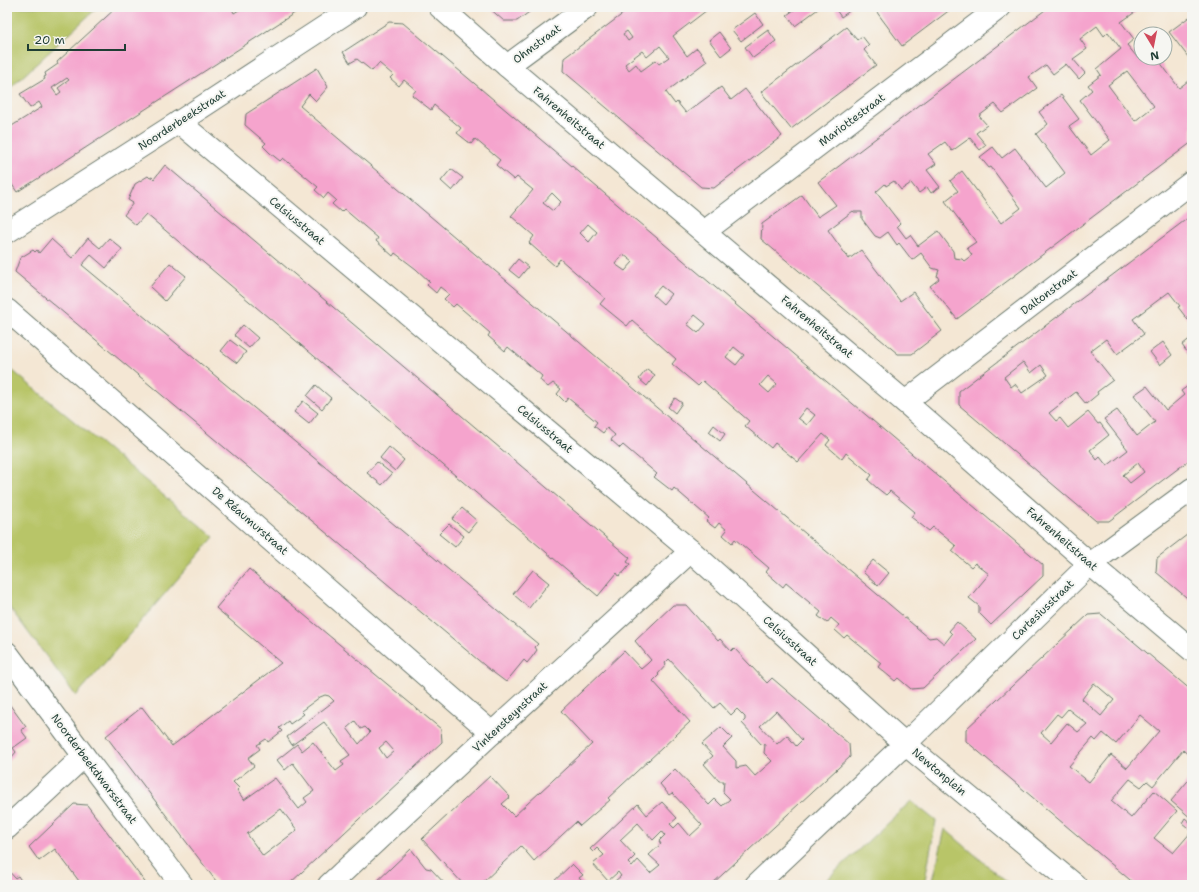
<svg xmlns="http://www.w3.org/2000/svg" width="1199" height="892" font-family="'Shantell Sans',sans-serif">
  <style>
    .green { fill: #b8c567; stroke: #6c814e }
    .building { fill: #f5a4cd; fill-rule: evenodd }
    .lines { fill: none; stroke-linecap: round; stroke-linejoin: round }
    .minor-casing { stroke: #6a786c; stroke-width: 24 }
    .minor { stroke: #fff; stroke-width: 22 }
    .labels { text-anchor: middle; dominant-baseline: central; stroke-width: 4; stroke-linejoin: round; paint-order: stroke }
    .street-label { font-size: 11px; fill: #1f3d34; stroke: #f6f6f2 }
  </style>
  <rect width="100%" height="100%" fill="#f6f6f2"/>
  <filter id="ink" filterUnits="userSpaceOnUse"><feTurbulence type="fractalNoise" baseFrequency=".025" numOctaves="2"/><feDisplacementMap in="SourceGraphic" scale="8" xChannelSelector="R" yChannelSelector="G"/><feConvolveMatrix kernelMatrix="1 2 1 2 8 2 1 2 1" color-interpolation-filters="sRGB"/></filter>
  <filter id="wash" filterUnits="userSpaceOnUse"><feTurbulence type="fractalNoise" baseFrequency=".012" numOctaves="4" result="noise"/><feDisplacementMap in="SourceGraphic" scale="16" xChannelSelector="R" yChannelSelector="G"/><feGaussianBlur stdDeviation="0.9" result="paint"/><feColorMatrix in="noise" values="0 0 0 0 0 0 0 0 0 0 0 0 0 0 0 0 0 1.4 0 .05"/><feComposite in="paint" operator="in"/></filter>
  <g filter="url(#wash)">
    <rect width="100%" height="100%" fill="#f4e7d4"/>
    <g class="green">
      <polygon points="7,7 98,7 7,91"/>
      <polygon points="7,366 214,537 76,696 7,604"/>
      <polygon points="911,801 936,821 924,885 821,885"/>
      <polygon points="945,829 1010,885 932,885"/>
    </g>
    <g id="blocks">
      <g class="building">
        <path d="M117,7h114l3,6 10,-6h60l-287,185 -10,-15v-48l35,-22 -3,-5 -9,6 -10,-14 25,-15 -1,-2 2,-1 -1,-3 13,-9 -1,-2zM67,78l2,2 -11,8 3,4 -4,3 -5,-7z"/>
        <polygon points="488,7 536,7 517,21 504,21"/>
        <path d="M632,7h79l-38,29 14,20 10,-8 10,13 -41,31 9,12 2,-2 9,11 35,-26 10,13 14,-11 37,47 -68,52 -13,-1 -138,-116 1,-13zM627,31l5,7 -4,3 -5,-7zM660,46l9,11 -10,7 -3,-4 -15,11 -5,-7 -7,6 -4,-6 17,-13 5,6z"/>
        <polygon points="798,7 816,7 818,9 795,26 787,15"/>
        <polygon points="834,7 849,7 851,10 841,17"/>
        <polygon points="873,7 950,7 951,9 902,46"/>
        <path d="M1049,7h87l2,3 -17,12 13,17 -7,6 10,12 4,-3v4h16l22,30 13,-10v64l-235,177 -27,-33 9,-7 -2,-3 2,-6 -7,-2 -11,-15 -9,7 -13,-17 -2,2 -9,-13 -8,6 -5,-2 -13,-17v-7h-8l-1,-1 -8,6 -17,13 21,29 12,-9 39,51 13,-9 29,39 -30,23h-14l-137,-115 1,-15 40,-29 16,22 18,-12 -18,-23zM1097,26l7,10 4,-4 13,17 -24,20 4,6 -13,10 4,5 -12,10 30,40 -19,15 -22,-29 10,-7 -18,-24 -22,17 9,12 -12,10 29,39 -19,15 -31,-40 -13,10 -9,-11 -13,10 9,11 2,-1 30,41 -20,15 -39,-52 -12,10 8,10 -13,10 31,41 -9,6 5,7 -8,6 -2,-2 -8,-1 -1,-7 -15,-20 -20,15 -8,-11 -4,3 -9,-12 3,-3 -24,-31 9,-8 1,2 8,-5 7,9 10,-7 8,10 8,-6 4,6 9,-6 -13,-17 9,-6 -8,-10 17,-12 7,9 18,-13 10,12 6,-5 -10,-12 11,-8 -8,-9 16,-12 8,9 34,-25 -8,-11 17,-12 7,9 13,-10 13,15 6,-6 -12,-14 14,-10 -7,-10zM1127,71l27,35 -19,15 -27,-36z"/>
        <polygon points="755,13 763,24 741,41 732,30"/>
        <polygon points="1192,15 1192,62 1169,32"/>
        <path d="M389,22l14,1 345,292 295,250v11l-52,49 -12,-12v-7l-10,-8 20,-24 -14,-11 -4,4 -19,-16 4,-5 -23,-19 -4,4 -18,-14 4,-5 -25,-21 -4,4 -9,-7 -9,-8 4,-5 -26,-22 -4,6 -16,-14 4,-5 -7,-6 -25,28 -23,-19 -4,5 -26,-22 4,-5 -46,-40 -5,5 -26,-22 4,-5 -25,-22 -19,-17 -5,6 -27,-22 5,-6 -45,-39 -5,7 -26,-23 5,-7 -23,-20 22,-26 -16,-13 -3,3 -18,-15 4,-5 -25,-21 -4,5 -14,-11 4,-5 -27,-23 -3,5 -9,-7 -10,-8 4,-5 -12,-10 -5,6 -9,-8 3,-3 -14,-12 -7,8 -15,-12 -7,4 -7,-11zM552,193l9,9 -8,9 -10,-8zM588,224l9,8 -8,10 -9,-9zM623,254l10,8 -8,9 -10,-7zM661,286l10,8 -8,10 -10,-9zM695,315l11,9 -8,9 -11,-9zM734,347l10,8 -8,10 -10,-8zM768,376l9,8 -8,9 -9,-8zM806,408l9,7 -8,10 -9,-7z"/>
        <polygon points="846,27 857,40 862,36 869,45 864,50 876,65 791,129 761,92"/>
        <polygon points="768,30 776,41 753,58 745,47"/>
        <polygon points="719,32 731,48 721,56 709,40"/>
        <polygon points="317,68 328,87 316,101 309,94 300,106 929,638 936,637 943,643 945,643 952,634 949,631 957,622 976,639 923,688 911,689 898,678 895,681 878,667 881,663 847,635 844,638 835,630 839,625 831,618 827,623 818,616 821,612 786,583 783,587 766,572 769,568 735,539 732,543 723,535 727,530 719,523 715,528 706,521 709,518 674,488 672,491 654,477 657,474 623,445 620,448 611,440 615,435 607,428 603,433 594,426 597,422 568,398 565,402 557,394 561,389 553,383 548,387 540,380 542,376 508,347 505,351 496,343 488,336 490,333 456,304 453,307 444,299 449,294 440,287 436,293 427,285 430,282 416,269 395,253 393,256 376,241 378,238 344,209 341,212 332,204 336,200 328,193 324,198 315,190 318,187 283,158 280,161 270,153 263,146 266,143 245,125 246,114"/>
        <polygon points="165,165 630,558 627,562 630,564 625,571 619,576 617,573 598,596 146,214 136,225 124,215 133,203 128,200 135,184 148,176 150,178 152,177 154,179"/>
        <polygon points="451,169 463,178 452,191 441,181"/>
        <path d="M1192,215v102l-4,3 -10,-13 2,-1 -11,-14 -36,27 11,15 -27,20 -11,-15 -16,12 23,29 -16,12 1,2 -12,10 -10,-12 -27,21 7,8 4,-3 8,10 20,-16 10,12 2,-1 9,12 -19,15 7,10 3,-3 7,9 21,-16 -24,-31 13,-9 20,26 18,-14 -21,-27 13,-9 19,24 18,-15 -3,-4 11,-8v75l-83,63h-13l-137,-116v-14zM1023,362l8,11 10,-8 7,10 -26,18 -7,-9 -4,3 -7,-10zM1138,463l6,9 -14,11 -7,-8z"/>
        <polygon points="88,238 100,248 109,238 122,249 106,268 91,255 82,265 538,644 535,647 537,650 532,657 527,663 524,660 506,682 490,670 15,272 20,258 33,250 35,252 37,250 39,253 51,239 72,258"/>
        <polygon points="518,259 528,267 519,278 509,270"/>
        <polygon points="170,263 186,276 165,301 150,287"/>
        <polygon points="243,325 258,338 249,348 234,335"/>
        <polygon points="1192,337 1192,359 1182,345"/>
        <polygon points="230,340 246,352 237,363 221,351"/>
        <polygon points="1163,342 1172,355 1160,365 1150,352"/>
        <polygon points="647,369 655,375 647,386 639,379"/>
        <polygon points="316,385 331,398 322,409 307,396"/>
        <polygon points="675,398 682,403 675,413 668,407"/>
        <polygon points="303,401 318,413 309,424 294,412"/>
        <polygon points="714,425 725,434 720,441 709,432"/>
        <polygon points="389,447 404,460 395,471 380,458"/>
        <polygon points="377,462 392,474 382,485 367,473"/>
        <polygon points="462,508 477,521 468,532 452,519"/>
        <polygon points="449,524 464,536 455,547 439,534"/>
        <polygon points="1192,531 1192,602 1156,572 1157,558"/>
        <polygon points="873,560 889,573 878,586 863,572"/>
        <path d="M249,569l192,160 1,13 -154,143h-69l-113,-149 36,-29 30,39 109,-83 -65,-55zM325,695l4,1 5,5 -47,36 5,8 32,-23 26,33 -9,6 3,4 -8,6 -23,-29 -11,9 -5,-7 -20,16 8,10 8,-7 21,28 -10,7 3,4 -8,7 -24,-31 -31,22 -7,-10 2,-2 -6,-6 21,-16 -6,-8 12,-9 -3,-4 9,-6 2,3 14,-11 -3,-3 9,-7 2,3 14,-10 -3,-3 19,-14zM355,721l6,8 4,-2 5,5 -11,12 -12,-16zM386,742l8,9 -8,7 -7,-10zM281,809l16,21 -34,26 -16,-22z"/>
        <polygon points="533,570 549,583 529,608 513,594"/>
        <path d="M673,605h13l32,36 2,-2 11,12 3,-3 33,35 5,-5 77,66 1,13 -139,128h-92l-4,-4 6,-5 -3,-4 -10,9 -15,-17 11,-9 -7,-7 -4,4 -3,-3 48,-45 9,11 15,-13 15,16 -7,6 4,4 5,-5 11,13 12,-11 -30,-32 -3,2 -9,-11 15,-15 34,36 6,-6 7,7 8,-7 -7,-7 1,-11h-5l-15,-17 9,-8 -11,-12 19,-17 11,11 -9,9 13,14v7l10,-2 9,10 17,-15 -8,-8 1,-8 -4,-1 -19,-21 3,-3v-3l-8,-8 -6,6 -11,-12 -6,5 -45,-49 -4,4 1,2 -8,9 1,1 -6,6 37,41 -82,76 2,2 -30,26 -4,-4 -42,39 -13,-15 -41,39h-16l-42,-46 68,-63 20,21 -8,7 12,12 78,-72 -31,-33 63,-60 17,18 7,-6 3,-3 -16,-19zM776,711l26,29 -6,6 -9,-11 -10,9 -17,-18zM638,823l15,17 9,-9 3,4 -6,6 2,3 -12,11 11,10 -10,8 -12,-13 -6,7 -4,-4 7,-7 -15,-16z"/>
        <path d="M1101,614l91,77v67l-9,-8 -30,36 -6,-5 -6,6 -11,-8 -19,22 20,17 23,-27 12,10 11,10 -23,27 19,15 19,-22 -10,-8 3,-5 7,6v61h-56l-170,-144v-12l122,-114zM1094,683l20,17 -13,16 -19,-17zM1068,709l19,15 -9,8 -11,-9 -16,19 -10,-9 16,-19 4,3zM1140,715l19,16 -32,37 -16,-13 -22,27 -20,-16 24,-28 3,3 7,-8 13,11z"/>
        <polygon points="7,701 26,727 21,730 27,738 13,748 16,752 7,763"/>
        <polygon points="1192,776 1192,819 1171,801"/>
        <polygon points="74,804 87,805 147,885 82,885 55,849 39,861 29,847"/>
        <polygon points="411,849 426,868 431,869 446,885 373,885"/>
        <polygon points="572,864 583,875 579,878 585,885 550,885"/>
        <polygon points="7,869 15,878 18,876 24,885 7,885"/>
      </g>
    </g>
  </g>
  <g filter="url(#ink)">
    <use href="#blocks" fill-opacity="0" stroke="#6a786c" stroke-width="1"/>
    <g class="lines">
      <g class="minor-casing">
        <g id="minor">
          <polyline points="440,7 507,66 905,402 1090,564 1192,650"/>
          <polyline points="507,66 587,7"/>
          <polyline points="179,122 691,551 905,744 1090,564 1192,489"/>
          <polyline points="7,232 179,122 355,7"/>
          <polyline points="704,232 1000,7"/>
          <polyline points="7,310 492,733"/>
          <polyline points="905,402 1192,182"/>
          <polyline points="7,653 84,756 182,885"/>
          <polyline points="7,828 84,756"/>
          <polyline points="329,885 492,733 691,551"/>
          <polyline points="756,885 905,744 1075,885"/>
        </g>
      </g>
      <use href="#minor" class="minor"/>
    </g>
  </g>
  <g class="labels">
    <g class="street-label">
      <text transform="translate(537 44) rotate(-37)">Ohmstraat</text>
      <text transform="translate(569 118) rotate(40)">Fahrenheitstraat</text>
      <text transform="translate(182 120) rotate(-33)">Noorderbeekstraat</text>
      <text transform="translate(852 120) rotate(-37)">Mariottestraat</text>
      <text transform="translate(297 221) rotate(40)">Celsiusstraat</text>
      <text transform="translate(1049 292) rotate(-37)">Daltonstraat</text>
      <text transform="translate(817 327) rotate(40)">Fahrenheitstraat</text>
      <text transform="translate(545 429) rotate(40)">Celsiusstraat</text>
      <text transform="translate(250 521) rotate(41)">De Réaumurstraat</text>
      <text transform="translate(1062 539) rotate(41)">Fahrenheitstraat</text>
      <text transform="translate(1043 610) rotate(-44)">Cartesiusstraat</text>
      <text transform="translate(790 641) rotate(42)">Celsiusstraat</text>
      <text transform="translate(510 717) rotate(-43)">Vinkensteynstraat</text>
      <text transform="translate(94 769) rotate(53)">Noorderbeekdwarsstraat</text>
      <text transform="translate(939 772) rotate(40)">Newtonplein</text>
    </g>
  </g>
  <rect width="1199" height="892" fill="none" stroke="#f6f6f2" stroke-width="24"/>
  <g transform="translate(1153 46) rotate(170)"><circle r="19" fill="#f6f6f2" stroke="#a0aca6"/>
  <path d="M0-3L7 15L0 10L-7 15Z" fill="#d1495b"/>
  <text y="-6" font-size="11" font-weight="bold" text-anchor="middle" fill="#1f3d34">N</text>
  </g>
  <path d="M28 44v6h97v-6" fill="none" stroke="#1f3d34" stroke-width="2"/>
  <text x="34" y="44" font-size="12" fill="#1f3d34" stroke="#f6f6f2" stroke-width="3" paint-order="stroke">20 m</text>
</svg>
